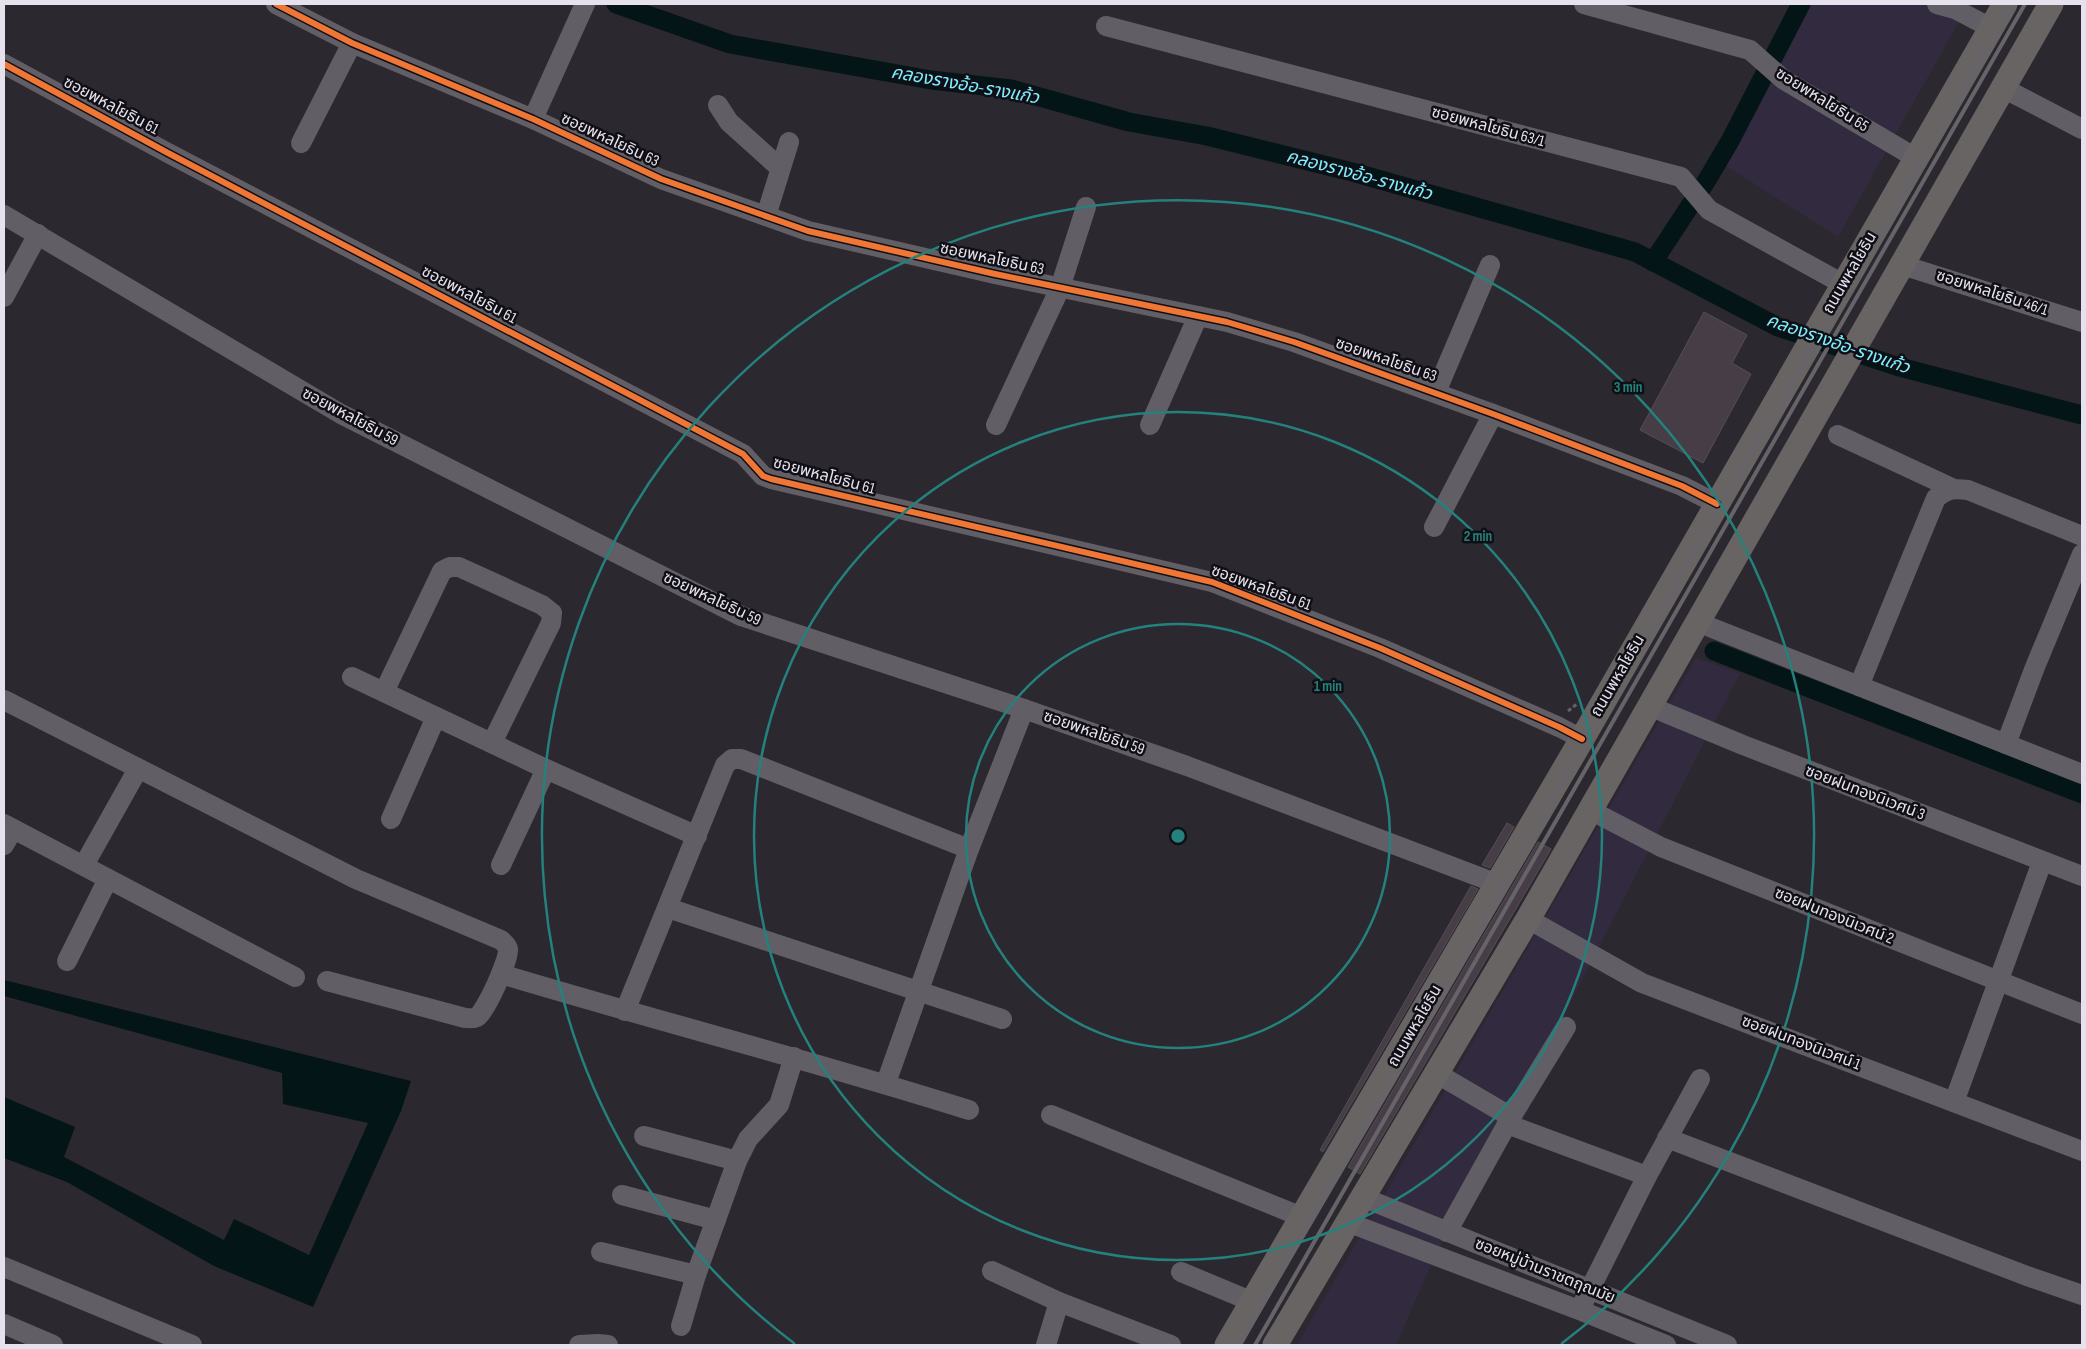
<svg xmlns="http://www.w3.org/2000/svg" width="2086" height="1349" font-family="'Sofia Sans Condensed','Noto Sans Thai',sans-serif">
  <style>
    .built { fill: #322a3f }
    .water { fill: #041518 }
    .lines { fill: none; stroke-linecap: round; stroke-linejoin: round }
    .canal { stroke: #041518; stroke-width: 19 }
    .building { fill: #463d46; stroke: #534f54 }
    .path { stroke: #636267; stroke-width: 3; stroke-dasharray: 4 2.5; stroke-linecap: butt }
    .minor { stroke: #615e66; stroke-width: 20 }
    .major { stroke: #696464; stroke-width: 25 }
    .rail { stroke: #666469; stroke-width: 4 }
    .cycleway-casing { stroke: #110f16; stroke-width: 9 }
    .cycleway { stroke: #f07635; stroke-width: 6 }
    .ring { fill: none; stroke: #24817b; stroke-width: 2.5 }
    .labels { text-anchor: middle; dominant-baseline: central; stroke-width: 5; stroke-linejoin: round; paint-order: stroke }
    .street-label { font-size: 16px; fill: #e5e2ed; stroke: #110f16 }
    .water-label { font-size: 18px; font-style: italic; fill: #7bf0fe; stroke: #110f16 }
    .centre { fill: #24817b; stroke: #110f16; stroke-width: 2.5 }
    .ring-label { font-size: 15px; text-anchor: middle; font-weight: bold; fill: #24817b; stroke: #110f16; stroke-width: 5; stroke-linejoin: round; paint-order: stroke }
  </style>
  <rect width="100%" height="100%" fill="#2b2830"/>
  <g class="built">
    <polygon points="1807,4 1969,4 1838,237 1723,164"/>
    <polygon points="1696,658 1740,673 1564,1015 1577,1021 1523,1120 1505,1114 1432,1263 1396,1345 1297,1345"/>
  </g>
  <polygon class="water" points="4,980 411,1081 401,1111 313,1307 214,1266 67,1182 4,1158 4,1097 75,1127 64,1157 224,1240 234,1219 309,1255 368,1123 283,1104 282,1073 4,996"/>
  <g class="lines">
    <g class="canal">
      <polyline points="616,4 730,44 931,80 1011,89 1129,122 1207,136 1356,173 1635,252 1778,327 1896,366 2082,415"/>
      <polyline points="1653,262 1707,180 1730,141 1801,4"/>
      <polyline points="1714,651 2082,794"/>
    </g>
  </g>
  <g class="building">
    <polygon points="1704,312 1747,335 1732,363 1751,374 1703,463 1640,430"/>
    <polygon points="1507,823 1514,827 1490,868 1482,865"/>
    <polygon points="1538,842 1551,849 1360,1174 1348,1167"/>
    <polygon points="1471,886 1478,889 1323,1152 1320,1150"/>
  </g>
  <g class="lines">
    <polyline class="path" points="1568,711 1577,704"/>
    <g class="minor">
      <polyline points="276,4 352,43 533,119 661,179 808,231 995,274 1227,322 1294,342 1493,414 1682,486 1717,504"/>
      <polyline points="1584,4 1750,50 1784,80 1916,158"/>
      <polyline points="1937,4 1955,9 1991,28"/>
      <polyline points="1106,26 1681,177 1709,210 1843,284"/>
      <polyline points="4,64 168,153 743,454 763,476 771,479 1212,582 1380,648 1559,727 1582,739"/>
      <polyline points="2003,88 2082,129"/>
      <polyline points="718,105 729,122 780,168"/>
      <polyline points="533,119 585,4"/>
      <polyline points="301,143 352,43"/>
      <polyline points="4,215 341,414 741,616 1024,709 1187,766 1498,884"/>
      <polyline points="766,216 789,142"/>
      <polyline points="1902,265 2082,322"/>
      <polyline points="4,297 38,234"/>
      <polyline points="1436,392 1490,265"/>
      <polyline points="996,425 1060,288 1086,207"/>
      <polyline points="1150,425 1198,316"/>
      <polyline points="1838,435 1952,488"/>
      <polyline points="1434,527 1493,414"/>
      <polyline points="1697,622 2082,774"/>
      <polyline points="352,677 546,769 697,836"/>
      <path d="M1859,686l77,-188c12,-9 17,-10 32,-8l114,46"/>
      <polyline points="384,692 442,571 450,567 459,567 542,605 552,613 551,623 492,743"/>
      <path d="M4,700l352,179 145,61c3,3 6,5 7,9 1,11 -22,62 -31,68 -4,2 -8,1 -12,1l-138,-37"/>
      <polyline points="1649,706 1743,745 2082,876"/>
      <polyline points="2006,744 2035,667 2082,554"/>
      <polyline points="1590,810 1661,847 2082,1014"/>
      <polyline points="391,819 436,717"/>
      <polyline points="4,824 295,977"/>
      <polyline points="4,845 13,829"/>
      <polyline points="84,865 138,769"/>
      <polyline points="501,865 546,769"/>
      <polyline points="668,908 1002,1019"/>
      <polyline points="1528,919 1642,983 2082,1151"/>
      <polyline points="67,961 108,879"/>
      <path d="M501,974c156,47 313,87 468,136"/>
      <polyline points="625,1011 725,765 732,759 741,759 969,849"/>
      <polyline points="1436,1073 1511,1117"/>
      <polyline points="886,1083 969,849 1024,709"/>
      <polyline points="1954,1102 2042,862"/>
      <polyline points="1051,1115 1302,1217"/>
      <polyline points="1507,1124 1647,1176"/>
      <polyline points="644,1136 737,1161"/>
      <polyline points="1667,1138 2027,1276 2082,1295"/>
      <polyline points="622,1195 716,1220"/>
      <polyline points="1362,1197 1727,1345"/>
      <polyline points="1347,1222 1579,1310 1666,1345"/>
      <polyline points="1447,1232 1511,1117 1566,1027"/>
      <polyline points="601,1252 696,1275"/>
      <polyline points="4,1267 192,1345"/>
      <polyline points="992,1271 1059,1302 1046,1345"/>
      <polyline points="1181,1272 1253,1302"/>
      <polyline points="1584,1301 1647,1176 1700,1079"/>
      <polyline points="1059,1302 1171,1345"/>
      <polyline points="4,1324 53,1345"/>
      <polyline points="681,1326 696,1275 737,1161 748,1139 779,1105 794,1057"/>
      <polyline points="579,1345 598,1344 608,1345"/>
    </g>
    <g class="major">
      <polyline points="1227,1345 1582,739 2005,4"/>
      <polyline points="1275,1345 1528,919 2051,4"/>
    </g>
    <g class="rail">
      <polyline points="1240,1345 1691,557 2013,4"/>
      <polyline points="1255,1345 2025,4"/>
    </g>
    <g class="cycleway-casing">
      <g id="cycleway">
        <polyline points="276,4 352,43 533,119 661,179 808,231 995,274 1227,322 1294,342 1493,414 1682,486 1717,504"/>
        <polyline points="4,64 168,153 743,454 763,476 771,479 1212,582 1380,648 1559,727 1582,739"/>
      </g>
    </g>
    <use href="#cycleway" class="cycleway"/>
  </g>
  <g class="ring">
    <circle cx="1178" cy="836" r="212"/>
    <circle cx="1178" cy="836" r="424"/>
    <path d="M795 1344A636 636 0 1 1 1561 1344"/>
  </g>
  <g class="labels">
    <g class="street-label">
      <text transform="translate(1822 100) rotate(32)">ซอยพหลโยธิน 65</text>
      <text transform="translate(111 106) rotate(28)">ซอยพหลโยธิน 61</text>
      <text transform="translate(1488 127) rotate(15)">ซอยพหลโยธิน 63/1</text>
      <text transform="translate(610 140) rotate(25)">ซอยพหลโยธิน 63</text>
      <text transform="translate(992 259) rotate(12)">ซอยพหลโยธิน 63</text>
      <text transform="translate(1850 273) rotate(-60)">ถนนพหลโยธิน</text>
      <text transform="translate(1992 293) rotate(18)">ซอยพหลโยธิน 46/1</text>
      <text transform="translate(469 295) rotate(28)">ซอยพหลโยธิน 61</text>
      <text transform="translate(1386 360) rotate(19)">ซอยพหลโยธิน 63</text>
      <text transform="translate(350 417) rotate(28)">ซอยพหลโยธิน 59</text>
      <text transform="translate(824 476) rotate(15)">ซอยพหลโยธิน 61</text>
      <text transform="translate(1261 588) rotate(20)">ซอยพหลโยธิน 61</text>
      <text transform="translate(712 599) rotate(25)">ซอยพหลโยธิน 59</text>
      <text transform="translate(1618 676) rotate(-60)">ถนนพหลโยธิน</text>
      <text transform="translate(1094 733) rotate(19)">ซอยพหลโยธิน 59</text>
      <text transform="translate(1865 793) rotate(21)">ซอยฝนทองนิเวศน์ 3</text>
      <text transform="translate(1834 916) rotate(22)">ซอยฝนทองนิเวศน์ 2</text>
      <text transform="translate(1415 1026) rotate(-60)">ถนนพหลโยธิน</text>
      <text transform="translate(1801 1043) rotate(21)">ซอยฝนทองนิเวศน์ 1</text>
      <text transform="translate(1545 1271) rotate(22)">ซอยหมู่บ้านราชตฤณมัย</text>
    </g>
    <g class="water-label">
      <text transform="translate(965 85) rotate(10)">คลองรางอ้อ-รางแก้ว</text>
      <text transform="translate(1359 175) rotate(15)">คลองรางอ้อ-รางแก้ว</text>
      <text transform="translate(1838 344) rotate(19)">คลองรางอ้อ-รางแก้ว</text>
    </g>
  </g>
  <circle cx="1178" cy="836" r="8" class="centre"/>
  <g class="ring-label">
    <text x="1628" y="392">3 min</text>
    <text x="1478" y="541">2 min</text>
    <text x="1328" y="691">1 min</text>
  </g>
  <rect width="2086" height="1349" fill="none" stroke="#e5e2ed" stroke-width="10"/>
</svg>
